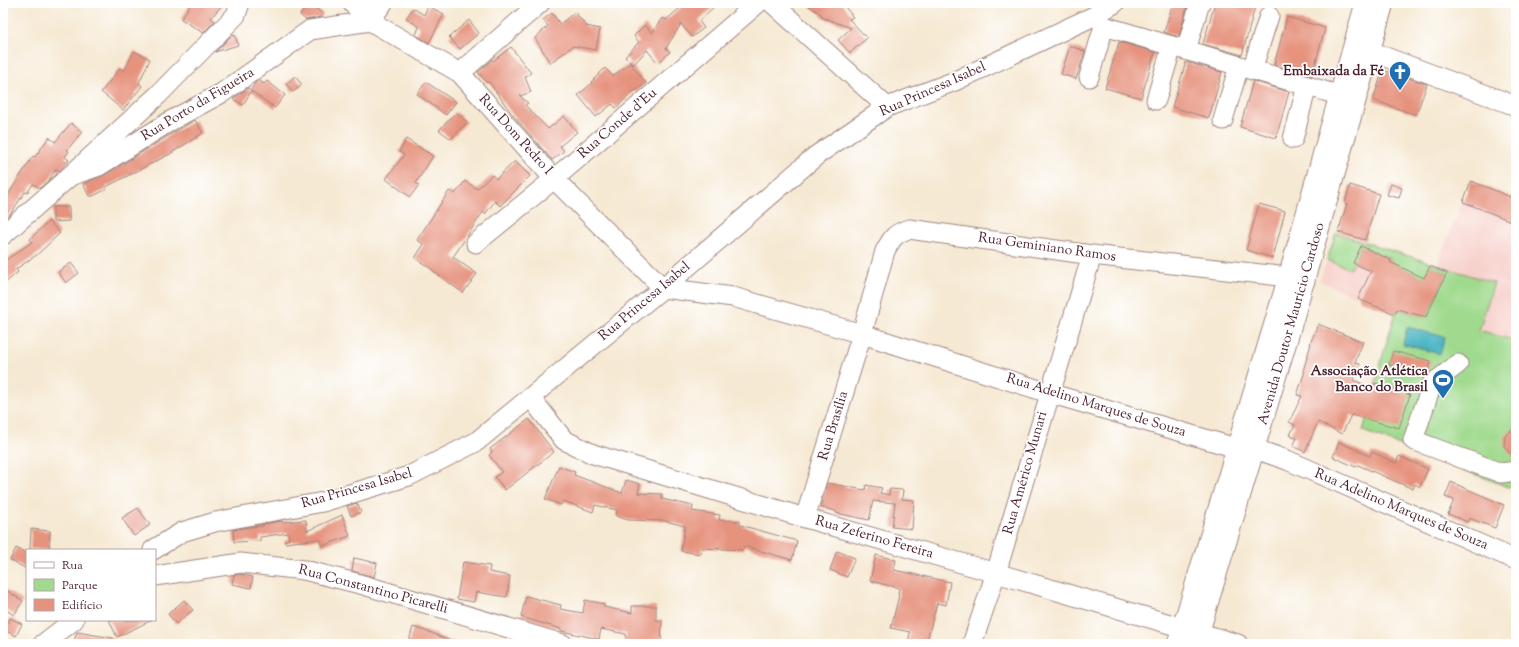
<svg xmlns="http://www.w3.org/2000/svg" width="1519" height="647" font-family="'Sorts Mill Goudy',serif">
  <style>
    .built { fill: #f7d0ca }
    .green { fill: #a0da8e; stroke: #757c5c }
    .water { fill: #44b2c0; stroke: #476876 }
    .building { fill: #e6937e }
    .lines { fill: none; stroke-linecap: round; stroke-linejoin: round }
    .minor-casing { stroke: #a0847f; stroke-width: 21 }
    .minor { stroke: #fff; stroke-width: 19 }
    .labels { text-anchor: middle; dominant-baseline: central; stroke-width: 3.5; stroke-linejoin: round; paint-order: stroke }
    .poi-label { font-size: 14px; font-weight: bold; fill: #4a1f2b; stroke: #fff; text-anchor: end }
    .street-label { font-size: 14px; fill: #4a1f2b; stroke: #fff }
  </style>
  <rect width="100%" height="100%" fill="#fff"/>
  <filter id="ink" filterUnits="userSpaceOnUse"><feTurbulence type="fractalNoise" baseFrequency=".025" numOctaves="2"/><feDisplacementMap in="SourceGraphic" scale="8" xChannelSelector="R" yChannelSelector="G"/><feConvolveMatrix kernelMatrix="1 2 1 2 8 2 1 2 1" color-interpolation-filters="sRGB"/></filter>
  <filter id="wash" filterUnits="userSpaceOnUse"><feTurbulence type="fractalNoise" baseFrequency=".012" numOctaves="4" result="noise"/><feDisplacementMap in="SourceGraphic" scale="16" xChannelSelector="R" yChannelSelector="G"/><feGaussianBlur stdDeviation="0.9" result="paint"/><feColorMatrix in="noise" values="0 0 0 0 0 0 0 0 0 0 0 0 0 0 0 0 0 1.4 0 .05"/><feComposite in="paint" operator="in"/></filter>
  <g filter="url(#wash)">
    <rect width="100%" height="100%" fill="#f6e9d3"/>
    <polygon class="built" points="1471,181 1516,199 1516,341 1397,309 1395,314 1320,281 1336,233 1437,265"/>
    <polygon class="green" points="1336,233 1494,283 1479,330 1516,341 1516,490 1363,431 1384,351 1397,309 1426,317 1447,273 1430,266 1424,278 1390,262 1391,259 1361,246 1351,269 1327,260"/>
    <polygon class="water" points="1407,327 1445,337 1440,354 1403,344"/>
    <g id="blocks">
      <g class="building">
        <polygon points="191,3 224,3 211,18 215,21 203,33 181,19"/>
        <polygon points="309,3 323,14 321,17 306,20 300,15"/>
        <polygon points="686,3 718,3 699,21 704,28 692,37 681,24 666,48 670,52 658,63 647,50 633,65 625,57 639,42 634,36 645,25 652,33 662,18 666,20"/>
        <polygon points="805,3 842,3 853,17 849,19 867,38 850,53 838,40 851,28 821,17 822,15"/>
        <polygon points="1173,3 1188,3 1179,37 1164,32"/>
        <polygon points="1215,3 1240,3 1255,7 1242,55 1203,44"/>
        <polygon points="428,6 444,14 429,43 416,35 419,27 406,18 413,8 424,15"/>
        <polygon points="575,12 586,26 600,29 596,50 573,46 550,63 535,38 548,26 543,20 552,13 560,24"/>
        <polygon points="1287,17 1325,28 1312,76 1274,65"/>
        <polygon points="469,20 479,33 460,49 449,37"/>
        <polygon points="235,35 238,45 215,52 230,37"/>
        <polygon points="1119,42 1155,52 1141,98 1105,88"/>
        <polygon points="1070,46 1085,51 1076,79 1061,74"/>
        <polygon points="511,47 531,73 525,77 531,92 520,96 528,103 525,105 548,129 564,116 577,132 560,146 564,151 552,160 512,114 489,82 487,83 478,72 492,60 493,61"/>
        <polygon points="134,51 150,59 139,83 142,86 123,110 101,92 120,68 124,71"/>
        <polygon points="1186,62 1222,72 1209,118 1172,107"/>
        <polygon points="630,63 646,83 636,91 635,90 616,108 612,104 596,117 578,95 592,83 591,82 605,68 613,76"/>
        <polygon points="1383,70 1427,84 1416,115 1373,100"/>
        <polygon points="295,76 302,85 293,92 286,84"/>
        <polygon points="259,80 264,84 267,81 285,95 275,108 251,91 243,105 233,99 248,88 251,90 255,83"/>
        <polygon points="1253,81 1289,92 1276,138 1240,127"/>
        <polygon points="426,82 456,102 446,115 417,94"/>
        <polygon points="456,112 467,122 451,139 439,130"/>
        <polygon points="195,120 203,133 170,154 106,187 107,189 93,196 89,196 83,184 105,175 178,130"/>
        <polygon points="71,123 82,132 67,150 69,151 65,157 69,160 59,171 56,169 49,180 40,188 33,184 27,193 25,192 11,213 3,220 3,203 33,156 35,157 49,137 55,142"/>
        <polygon points="406,139 433,156 416,183 419,185 410,197 386,179 404,155 399,152"/>
        <polygon points="515,161 530,176 500,206 495,201 485,214 483,212 453,257 477,274 463,293 433,271 433,270 415,258 424,244 417,240 449,191 455,194 465,181 477,189 492,175 496,179"/>
        <polygon points="1471,181 1516,199 1516,223 1463,202"/>
        <polygon points="1391,184 1402,188 1399,198 1387,195"/>
        <polygon points="1350,185 1379,194 1365,240 1338,232 1347,204 1345,203"/>
        <polygon points="1259,204 1285,211 1273,258 1246,250"/>
        <polygon points="53,207 69,207 69,221 53,222"/>
        <polygon points="49,221 60,233 38,254 16,269 18,272 3,285 3,262 32,242 30,239"/>
        <polygon points="1361,246 1391,260 1390,262 1424,278 1430,266 1447,273 1426,317 1397,309 1395,314 1358,299 1371,271 1353,263"/>
        <polygon points="71,263 79,273 66,283 58,272"/>
        <polygon points="1318,324 1363,342 1355,362 1360,364 1353,380 1373,388 1375,383 1410,395 1399,428 1351,415 1342,434 1318,422 1305,452 1293,446 1297,438 1290,435 1295,425 1289,422 1302,396 1297,395 1305,371 1303,371 1311,344 1310,344"/>
        <polygon points="1393,351 1431,361 1428,373 1426,375 1389,365"/>
        <polygon points="529,419 554,452 505,490 495,477 502,472 489,455 492,452 490,449"/>
        <polygon points="1516,426 1516,460 1504,446 1505,436"/>
        <polygon points="1339,442 1370,456 1372,452 1396,463 1399,456 1428,469 1420,487 1415,484 1413,489 1358,465 1356,467 1333,457"/>
        <polygon points="559,466 575,472 574,475 622,493 626,480 640,484 638,493 662,494 662,499 693,506 692,511 720,515 719,520 740,521 740,525 797,541 792,560 744,546 743,550 702,548 701,554 681,551 685,526 665,521 628,520 616,516 617,510 595,505 593,512 563,501 561,505 545,499"/>
        <polygon points="1451,482 1504,505 1495,528 1469,518 1468,522 1448,514 1454,500 1445,497"/>
        <polygon points="827,483 865,490 866,485 882,488 880,493 889,495 890,489 903,490 902,499 914,500 912,529 892,527 895,503 873,501 869,520 836,513 836,511 820,507"/>
        <polygon points="357,503 361,512 351,516 347,506"/>
        <polygon points="138,508 150,525 134,536 122,518"/>
        <polygon points="342,515 350,536 322,546 319,539 285,543 284,541 289,539 288,533 260,537 260,541 234,542 233,530 249,527 263,526 263,524 282,521 282,522 306,520 307,531"/>
        <polygon points="31,529 50,531 49,550 30,549"/>
        <polygon points="16,548 27,553 27,569 10,560"/>
        <polygon points="837,551 855,558 847,577 830,570"/>
        <polygon points="876,555 896,560 894,570 950,582 946,605 937,603 926,644 908,644 910,632 891,628 899,595 898,595 899,588 870,581"/>
        <polygon points="354,558 377,563 374,577 352,571"/>
        <polygon points="463,562 490,566 489,572 510,576 507,597 476,592 474,602 457,599"/>
        <polygon points="240,574 253,577 251,588 232,584 234,575"/>
        <polygon points="3,588 23,601 14,615 3,608"/>
        <polygon points="526,596 561,605 560,609 583,613 585,600 604,604 604,607 632,613 632,606 656,606 656,620 662,620 661,644 626,644 626,634 601,629 599,639 561,631 561,629 521,617"/>
        <polygon points="184,600 193,610 176,624 168,614"/>
        <polygon points="10,618 22,624 16,636 4,630"/>
        <polygon points="109,620 152,620 117,637"/>
        <polygon points="413,627 432,633 457,644 408,644"/>
        <polygon points="77,632 113,638 113,644 73,644"/>
      </g>
    </g>
  </g>
  <g filter="url(#ink)">
    <use href="#blocks" fill-opacity="0" stroke="#a0847f" stroke-width="1"/>
    <g class="lines">
      <g class="minor-casing">
        <g id="minor">
          <polyline points="352,3 370,21 460,73 554,179 663,288 733,297 862,334 1049,393 1236,448 1255,449 1287,460 1516,560"/>
          <polyline points="772,3 887,107"/>
          <polyline points="1359,47 1516,106"/>
          <polyline points="1186,50 1200,3"/>
          <polyline points="1252,70 1269,16"/>
          <polyline points="460,73 540,3"/>
          <polyline points="1089,77 1104,26 1338,95"/>
          <polyline points="1156,100 1172,46"/>
          <polyline points="1223,120 1239,66"/>
          <polyline points="1293,139 1307,86"/>
          <polyline points="70,176 99,166 172,120 222,93 310,30 370,21 383,3"/>
          <polyline points="3,235 70,176 158,95 236,15 240,3"/>
          <polyline points="476,243 554,179 758,3"/>
          <polyline points="1458,364 1432,384 1413,440 1501,473 1516,471"/>
          <polyline points="531,398 564,440 593,454 805,518 996,573 1238,644"/>
          <path d="M805,518l57,-184 23,-83c7,-13 10,-18 24,-22l183,26 196,22 17,4"/>
          <polyline points="153,550 182,532 215,522 323,502 409,476 476,442 663,288 817,155 887,107 955,81 1094,16 1115,3"/>
          <polyline points="155,576 241,563 304,570 360,584 563,644"/>
          <polyline points="43,644 74,620"/>
          <polyline points="972,644 996,573 1092,255"/>
          <polyline points="1177,644 1288,277 1365,3"/>
          <polyline points="1196,644 1289,335 1384,3"/>
        </g>
      </g>
      <use href="#minor" class="minor"/>
    </g>
  </g>
  <defs>
    <g id="church-pin" transform="scale(1.15)"><path d="M0 17L-7.5 6A9.5 9.5 0 1 1 7.5 6Z" fill="#1f6fb2" stroke="#fff"/><path d="M-1.2-6h2.4v3.5h3.3v2.4h-3.3V6h-2.4V-.1h-3.3v-2.4h3.3Z" fill="#fff"/></g>
    <g id="stadium-pin" transform="scale(1.15)"><path d="M0 17L-7.5 6A9.5 9.5 0 1 1 7.5 6Z" fill="#1f6fb2" stroke="#fff"/><path d="M0-5a6.5 5 0 1 0 0 10a6.5 5 0 1 0 0-10ZM-3.5-1.8h7v3.6h-7Z" fill="#fff"/></g>
  </defs>
  <g fill-rule="evenodd">
    <use href="#church-pin" x="1400" y="72"/>
    <use href="#stadium-pin" x="1443" y="380"/>
  </g>
  <g class="labels">
    <g class="poi-label">
      <text x="1384" y="72">Embaixada da Fé</text>
      <text x="1428" y="372">Associação Atlética<tspan x="1428" dy="16">Banco do Brasil</tspan></text>
    </g>
    <g class="street-label">
      <text transform="translate(933 90) rotate(-24)">Rua Princesa Isabel</text>
      <text transform="translate(198 105) rotate(-31)">Rua Porto da Figueira</text>
      <text transform="translate(618 124) rotate(-41)">Rua Conde d'Eu</text>
      <text transform="translate(515 135) rotate(48)">Rua Dom Pedro I</text>
      <text transform="translate(1047 248) rotate(8)">Rua Geminiano Ramos</text>
      <text transform="translate(645 302) rotate(-40)">Rua Princesa Isabel</text>
      <text transform="translate(1292 324) rotate(-74)">Avenida Doutor Maurício Cardoso</text>
      <text transform="translate(1096 406) rotate(17)">Rua Adelino Marques de Souza</text>
      <text transform="translate(834 426) rotate(-73)">Rua Brasília</text>
      <text transform="translate(1026 473) rotate(-74)">Rua Américo Munari</text>
      <text transform="translate(357 489) rotate(-16)">Rua Princesa Isabel</text>
      <text transform="translate(1401 510) rotate(23)">Rua Adelino Marques de Souza</text>
      <text transform="translate(874 538) rotate(16)">Rua Zeferino Fereira</text>
      <text transform="translate(373 590) rotate(15)">Rua Constantino Picarelli</text>
    </g>
  </g>
  <rect width="1519" height="647" fill="none" stroke="#fff" stroke-width="16"/>
  <rect x="26" y="549" width="130" height="72" fill="#ffffff" stroke="#b7a5aa"/>
  <rect x="34" y="562" width="20" height="6" fill="#ffffff" stroke="#b7a5aa"/>
  <text x="62" y="569" font-size="12" fill="#4a1f2b">Rua</text>
  <rect x="34" y="579" width="20" height="12" fill="#a0da8e" stroke="#b7a5aa"/>
  <text x="62" y="589" font-size="12" fill="#4a1f2b">Parque</text>
  <rect x="34" y="599" width="20" height="12" fill="#e6937e" stroke="#b7a5aa"/>
  <text x="62" y="609" font-size="12" fill="#4a1f2b">Edifício</text>
</svg>
